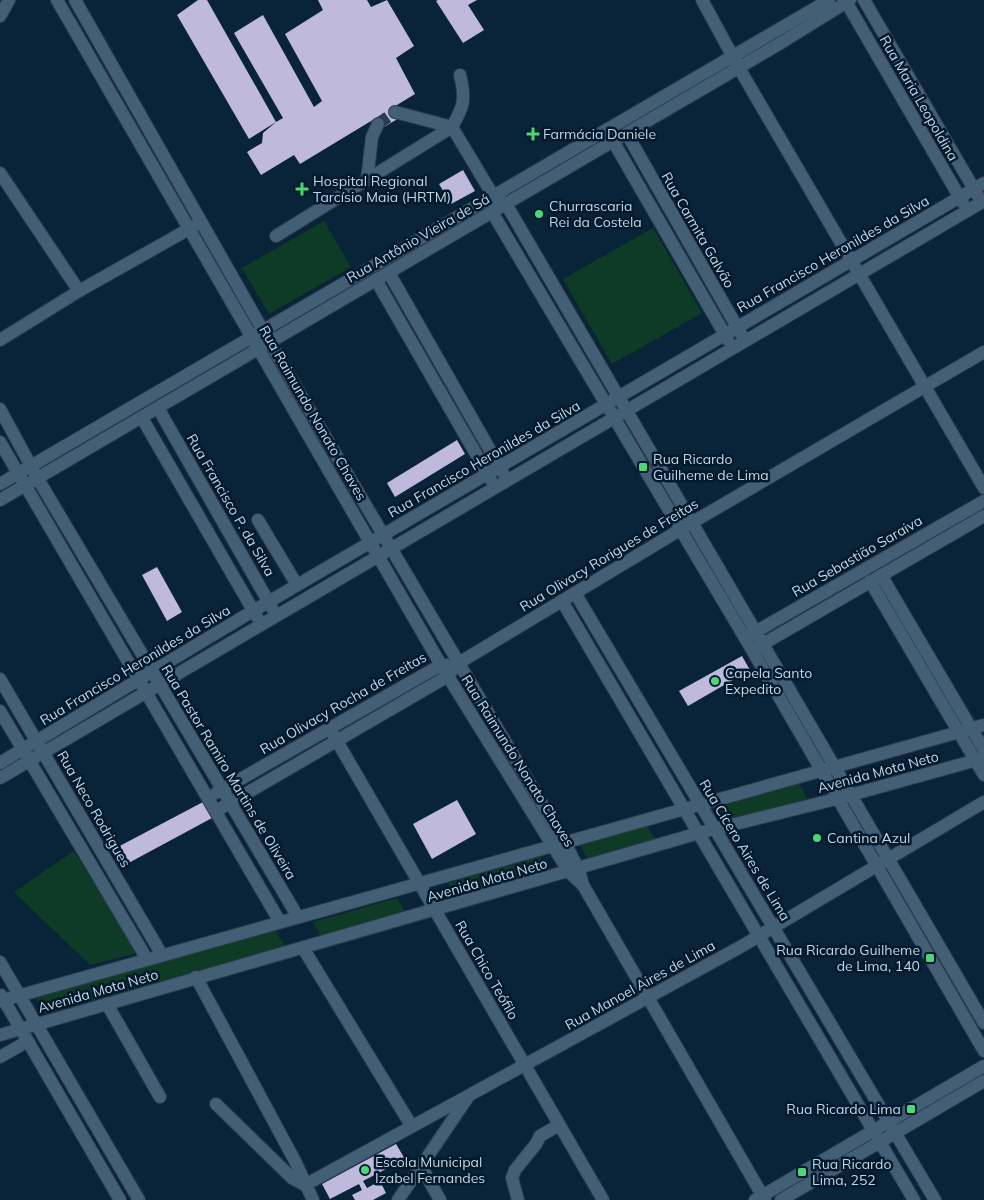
<svg xmlns="http://www.w3.org/2000/svg" width="984" height="1200" font-family="Mulish,sans-serif">
  <style>
    .green { fill: #0d3b26 }
    .building { fill: #bfb9dd }
    .lines { fill: none; stroke-linecap: round; stroke-linejoin: round }
    .minor-tunnel { stroke: #253e52; stroke-width: 12; stroke-dasharray: 12 6; stroke-linecap: butt }
    .minor-casing { stroke: #2f3c4d; stroke-width: 14 }
    .minor { stroke: #435f76; stroke-width: 12 }
    .poi-dot { fill: #4fd675; stroke: #011a2e; stroke-width: 2 }
    .labels { text-anchor: middle; dominant-baseline: central; stroke-width: 5; stroke-linejoin: round; paint-order: stroke }
    .street-label { font-size: 14px; fill: #c5d4e2; stroke: #011a2e }
    .poi-label { font-size: 14px; fill: #c5d4e2; stroke: #011a2e; text-anchor: start }
  </style>
  <rect width="100%" height="100%" fill="#092438"/>
  <g class="green">
    <polygon points="324,221 351,267 269,314 242,268"/>
    <polygon points="653,228 702,313 612,364 563,279"/>
    <polygon points="799,782 807,799 724,821 716,808"/>
    <polygon points="647,826 656,840 588,859 580,845"/>
    <polygon points="74,851 137,953 90,965 14,892"/>
    <polygon points="540,857 549,872 458,899 447,883"/>
    <polygon points="397,898 406,913 322,938 313,922"/>
    <polygon points="275,931 285,946 46,1014 35,996"/>
  </g>
  <g class="building">
    <polygon points="198,0 207,0 276,122 283,118 234,33 263,15 314,107 322,101 285,34 323,10 318,0 367,0 371,7 387,0 414,46 396,58 415,94 392,108 399,118 381,129 376,118 300,164 294,155 261,175 247,152 262,143 263,133 276,122 249,139 177,15"/>
    <polygon points="438,0 477,0 468,5 484,30 463,43 436,1"/>
    <polygon points="463,170 475,191 451,204 439,184"/>
    <polygon points="457,440 465,454 395,497 387,483"/>
    <polygon points="157,567 182,612 167,621 142,575"/>
    <polygon points="742,656 750,670 688,706 679,691"/>
    <polygon points="457,800 476,834 432,859 413,824"/>
    <polygon points="203,802 212,818 123,866 114,849"/>
    <polygon points="396,1144 405,1159 363,1181 367,1188 380,1181 386,1193 373,1200 355,1200 352,1195 362,1190 359,1184 330,1199 322,1184"/>
  </g>
  <g class="lines">
    <polyline class="minor-tunnel" points="378,124 395,112"/>
    <g class="minor-casing">
      <g id="minor">
        <polyline points="57,0 441,665 569,872 583,885"/>
        <polyline points="75,0 270,343 565,843 579,870 583,885 765,1200"/>
        <polyline points="702,0 739,68 984,488"/>
        <polyline points="845,0 963,203"/>
        <polyline points="864,0 978,196"/>
        <polyline points="0,16 9,0"/>
        <polyline points="395,112 452,127"/>
        <polyline points="452,127 494,197 506,204 984,1023"/>
        <polyline points="627,134 741,334"/>
        <polyline points="613,141 728,340"/>
        <polyline points="0,173 79,291"/>
        <polyline points="367,180 372,137 378,124"/>
        <polyline points="494,197 492,212 745,638 984,1051"/>
        <path d="M276,236l176,-109c12,-21 14,-28 8,-52"/>
        <polyline points="389,273 503,473"/>
        <polyline points="376,280 491,480"/>
        <polyline points="0,340 79,291 196,225"/>
        <polyline points="158,408 272,608"/>
        <polyline points="0,409 38,479 298,917"/>
        <polyline points="142,418 257,617"/>
        <polyline points="0,442 280,922"/>
        <polyline points="0,484 829,0"/>
        <polyline points="0,500 779,44 850,0"/>
        <polyline points="258,520 297,585"/>
        <polyline points="881,575 984,750"/>
        <polyline points="870,581 984,775"/>
        <polyline points="575,593 935,1200"/>
        <polyline points="562,601 914,1200"/>
        <polyline points="750,635 984,501"/>
        <polyline points="756,648 984,516"/>
        <polyline points="0,679 162,955"/>
        <polyline points="0,711 147,959"/>
        <polyline points="330,729 603,1200"/>
        <polyline points="0,763 253,611 984,183"/>
        <polyline points="0,778 984,201"/>
        <polyline points="216,793 441,665 447,665"/>
        <polyline points="216,811 448,676 457,664 693,522 984,352"/>
        <polyline points="303,948 411,1125"/>
        <polyline points="0,962 139,1200"/>
        <polyline points="196,977 295,1161 313,1200"/>
        <polyline points="1,995 120,1200"/>
        <polyline points="0,1001 984,725"/>
        <polyline points="107,1004 160,1097"/>
        <polyline points="0,1035 699,833 836,799 984,758"/>
        <polyline points="0,1057 28,1041"/>
        <polyline points="216,1104 292,1178 305,1185"/>
        <polyline points="421,1166 440,1200"/>
        <polyline points="305,1185 742,946 984,802"/>
        <polyline points="398,1200 468,1097"/>
        <polyline points="518,1200 512,1178 515,1170 536,1144 540,1136 559,1125"/>
        <polyline points="755,1200 984,1066"/>
        <polyline points="781,1200 984,1081"/>
      </g>
    </g>
    <use href="#minor" class="minor"/>
  </g>
  <g class="poi-dot">
    <path d="M530.5 126.5h5v5h5v5h-5v5h-5v-5h-5v-5h5z"/>
    <path d="M299.5 181.5h5v5h5v5h-5v5h-5v-5h-5v-5h5z"/>
    <circle cx="539" cy="214" r="5"/>
    <rect x="638" y="462" width="10" height="10" rx="2.5"/>
    <circle cx="715" cy="681" r="5"/>
    <circle cx="817" cy="838" r="5"/>
    <rect x="925" y="953" width="10" height="10" rx="2.5"/>
    <rect x="906" y="1104" width="10" height="10" rx="2.5"/>
    <circle cx="365" cy="1170" r="5"/>
    <rect x="797" y="1167" width="10" height="10" rx="2.5"/>
  </g>
  <g class="labels">
    <g class="street-label">
      <text transform="translate(919 98) rotate(60)">Rua Maria Leopoldina</text>
      <text transform="translate(698 230) rotate(60)">Rua Carmita Galvão</text>
      <text transform="translate(418 238) rotate(-30)">Rua Antônio Vieira de Sá</text>
      <text transform="translate(833 254) rotate(-30)">Rua Francisco Heronildes da Silva</text>
      <text transform="translate(313 413) rotate(60)">Rua Raimundo Nonato Chaves</text>
      <text transform="translate(484 459) rotate(-30)">Rua Francisco Heronildes da Silva</text>
      <text transform="translate(231 505) rotate(60)">Rua Francisco P. da Silva</text>
      <text transform="translate(609 555) rotate(-31)">Rua Olivacy Rorigues de Freitas</text>
      <text transform="translate(857 556) rotate(-30)">Rua Sebastião Saraiva</text>
      <text transform="translate(135 665) rotate(-31)">Rua Francisco Heronildes da Silva</text>
      <text transform="translate(343 703) rotate(-30)">Rua Olivacy Rocha de Freitas</text>
      <text transform="translate(518 761) rotate(58)">Rua Raimundo Nonato Chaves</text>
      <text transform="translate(229 772) rotate(59)">Rua Pastor Ramiro Martins de Oliveira</text>
      <text transform="translate(878 772) rotate(-15)">Avenida Mota Neto</text>
      <text transform="translate(94 809) rotate(60)">Rua Neco Rodrigues</text>
      <text transform="translate(745 850) rotate(59)">Rua Cícero Aires de Lima</text>
      <text transform="translate(487 880) rotate(-16)">Avenida Mota Neto</text>
      <text transform="translate(487 970) rotate(60)">Rua Chico Teófilo</text>
      <text transform="translate(640 985) rotate(-29)">Rua Manoel Aires de Lima</text>
      <text transform="translate(98 991) rotate(-16)">Avenida Mota Neto</text>
    </g>
    <g class="poi-label">
      <text x="543" y="134">Farmácia Daniele</text>
      <text x="313" y="181">Hospital Regional<tspan x="313" dy="16">Tarcísio Maia (HRTM)</tspan></text>
      <text x="549" y="206">Churrascaria<tspan x="549" dy="16">Rei da Costela</tspan></text>
      <text x="653" y="459">Rua Ricardo<tspan x="653" dy="16">Guilheme de Lima</tspan></text>
      <text x="725" y="673">Capela Santo<tspan x="725" dy="16">Expedito</tspan></text>
      <text x="827" y="838">Cantina Azul</text>
      <text x="920" y="950" text-anchor="end">Rua Ricardo Guilheme<tspan x="920" dy="16">de Lima, 140</tspan></text>
      <text x="901" y="1109" text-anchor="end">Rua Ricardo Lima</text>
      <text x="375" y="1162">Escola Municipal<tspan x="375" dy="16">Izabel Fernandes</tspan></text>
      <text x="812" y="1164">Rua Ricardo<tspan x="812" dy="16">Lima, 252</tspan></text>
    </g>
  </g>
</svg>
